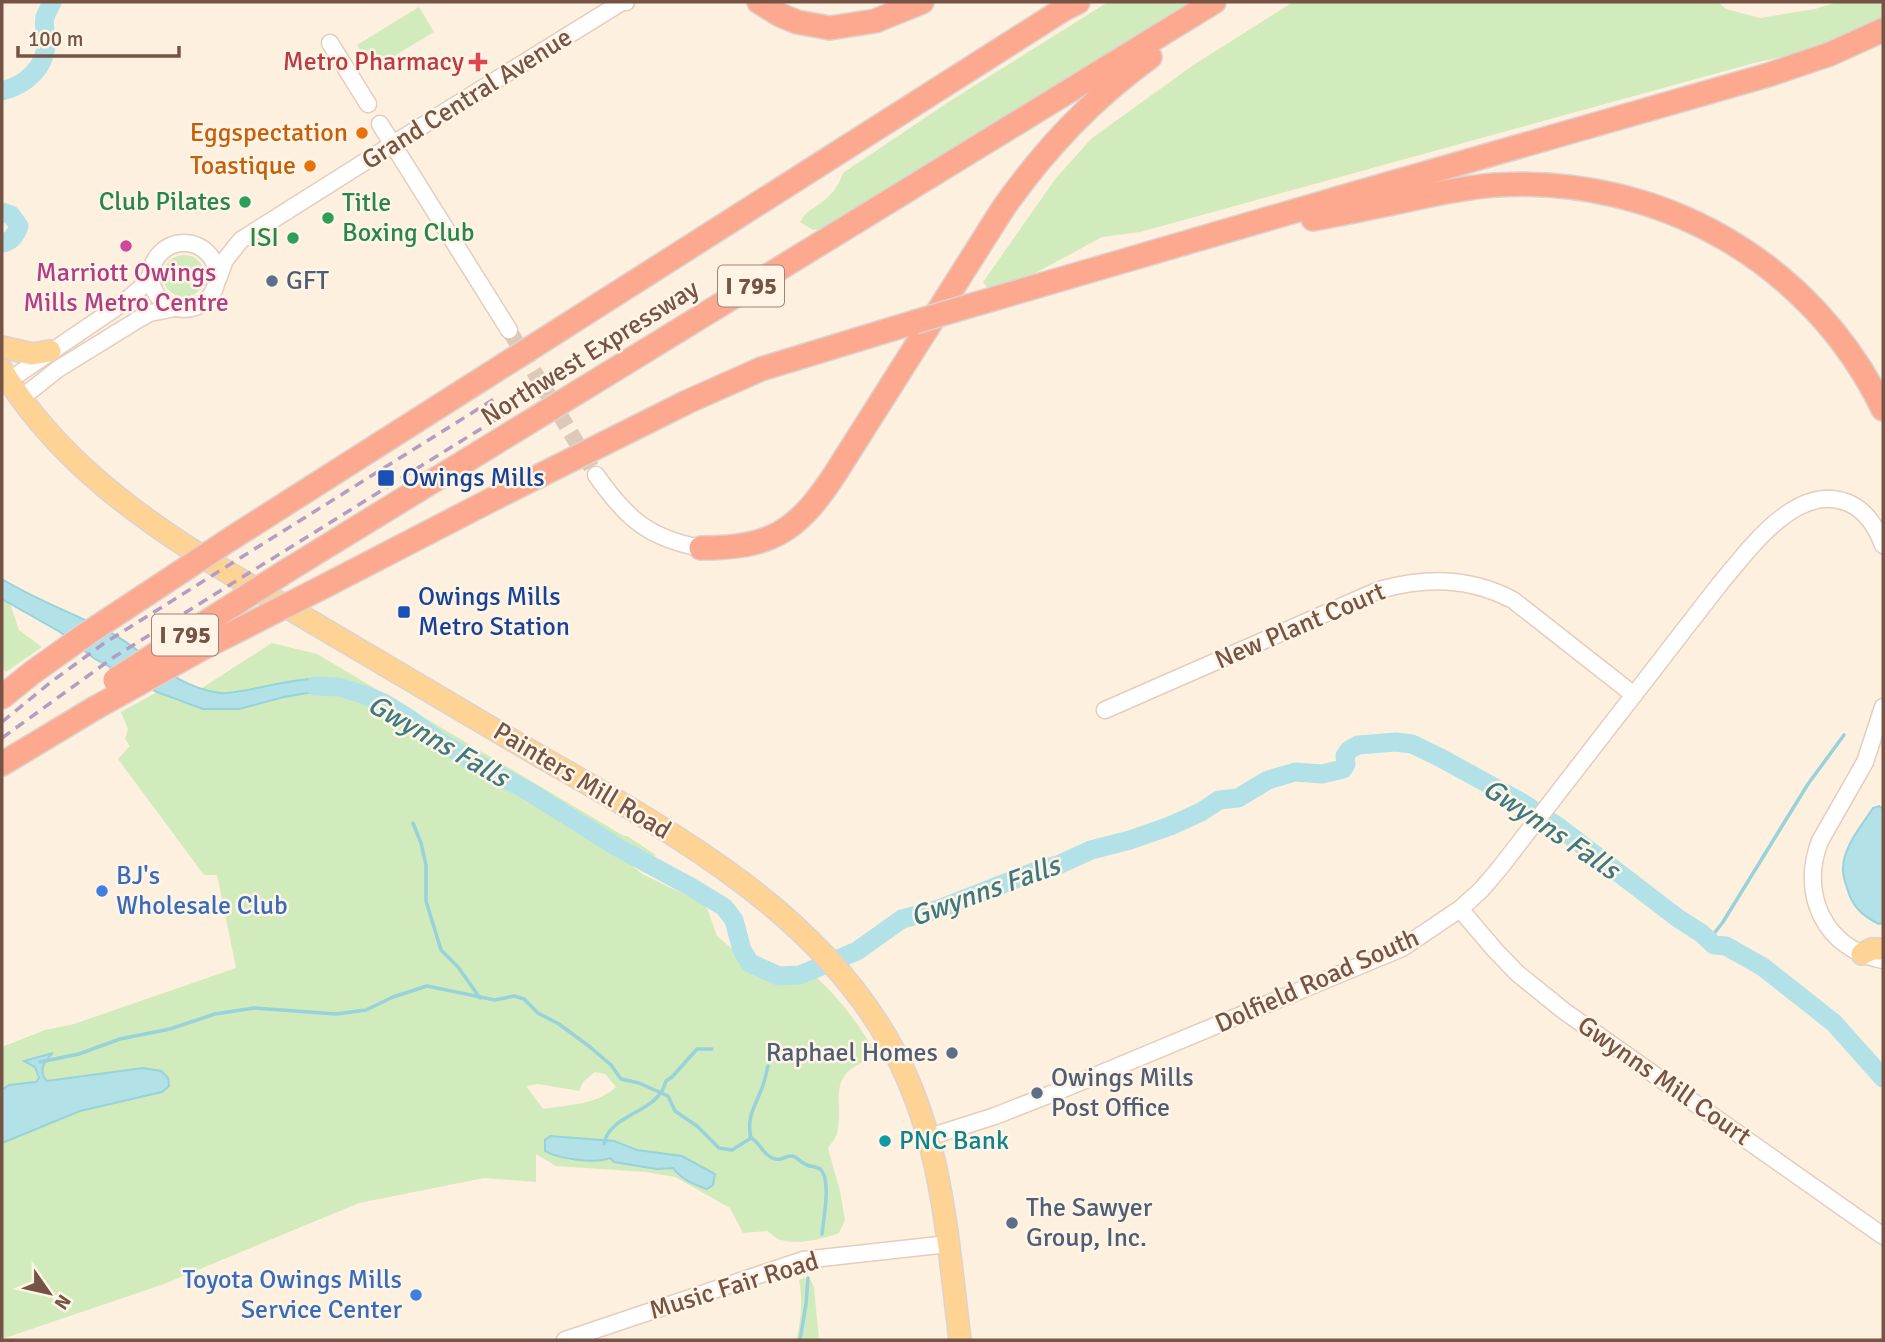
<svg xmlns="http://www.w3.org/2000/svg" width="1885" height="1342" font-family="Signika,sans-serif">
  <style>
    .green { fill: #d1ebbc; fill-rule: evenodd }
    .water { fill: #b2e2e8; stroke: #98d2da; stroke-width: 2 }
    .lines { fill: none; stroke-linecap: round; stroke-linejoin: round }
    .stream { stroke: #98d2da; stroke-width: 3.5 }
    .river { stroke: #b2e2e8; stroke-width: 19 }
    .minor-tunnel { stroke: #dcc9b8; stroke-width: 16; stroke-dasharray: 16 8; stroke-linecap: butt }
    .minor-casing { stroke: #e4cdbd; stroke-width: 19 }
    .major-casing { stroke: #dbd3cf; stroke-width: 24 }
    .highway-casing { stroke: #dbd3cf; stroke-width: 26 }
    .minor { stroke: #fff; stroke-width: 16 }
    .major { stroke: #ffd394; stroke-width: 21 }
    .highway { stroke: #fca990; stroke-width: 23 }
    .rail { stroke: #b29dc6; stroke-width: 3.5; stroke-dasharray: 10 7; stroke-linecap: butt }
    .highway-bridge-casing { stroke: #dbd3cf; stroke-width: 26; stroke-linecap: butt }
    .highway-bridge { stroke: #fca990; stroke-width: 23 }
    .health-dot { fill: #e0444e; stroke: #fff4e6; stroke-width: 2.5 }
    .food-dot { fill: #e8710a; stroke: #fff4e6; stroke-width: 2.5 }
    .leisure-dot { fill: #2e9e5b; stroke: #fff4e6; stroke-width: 2.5 }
    .hotel-dot { fill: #d1479c; stroke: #fff4e6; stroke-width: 2.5 }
    .service-dot { fill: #5c6f8a; stroke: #fff4e6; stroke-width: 2.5 }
    .transit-dot { fill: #1a4fb4; stroke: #fff4e6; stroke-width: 2.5 }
    .shop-dot { fill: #3f7fe0; stroke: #fff4e6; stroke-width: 2.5 }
    .culture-dot { fill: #0f9aa8; stroke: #fff4e6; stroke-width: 2.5 }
    .labels { text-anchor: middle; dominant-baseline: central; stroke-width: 5; stroke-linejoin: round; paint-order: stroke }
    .shield { fill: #fff4e6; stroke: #9e8475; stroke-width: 2 }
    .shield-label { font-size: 24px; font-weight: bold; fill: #755445 }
    .health-label { font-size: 26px; fill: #be3a42; stroke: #fff4e6; text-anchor: end }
    .street-label { font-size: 26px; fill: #755445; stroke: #fff4e6 }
    .food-label { font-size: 26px; fill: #c56008; stroke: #fff4e6; text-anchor: end }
    .leisure-label { font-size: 26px; fill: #27864d; stroke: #fff4e6; text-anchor: end }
    .hotel-label { font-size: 26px; fill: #b23c85; stroke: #fff4e6 }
    .service-label { font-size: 26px; fill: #4e5e75; stroke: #fff4e6; text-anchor: start }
    .transit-label { font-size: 26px; fill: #164399; stroke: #fff4e6; text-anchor: start }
    .shop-label { font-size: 26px; fill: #366cbe; stroke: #fff4e6; text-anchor: start }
    .culture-label { font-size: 26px; fill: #0d838f; stroke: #fff4e6; text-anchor: start }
    .water-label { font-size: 28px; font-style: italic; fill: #3b7983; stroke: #fff4e6 }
  </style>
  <rect width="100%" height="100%" fill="#fef0de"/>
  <g class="green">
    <path d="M1108,2h93l-374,227 -14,1 -13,-8c7,-12 12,-12 22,-20 11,-8 17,-17 21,-29l104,-70z"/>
    <polygon points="1293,2 1718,2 1726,9 1760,18 1815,9 1838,2 1883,2 1883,21 1830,46 1754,63 1140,232 1102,237 1019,282 989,290 983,282 1056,178 1092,138 1192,66"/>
    <polygon points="419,7 434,32 371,70 357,45"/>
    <circle cx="184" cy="276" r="21"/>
    <polygon points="2,599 10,604 19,630 42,647 6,672 2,667"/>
    <path d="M272,643l45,11 307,182h3l29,19 -26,9 12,10 54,26 11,8 10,28 45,38 13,7 39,-6c23,21 42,45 58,72l-6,14c-40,15 -22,41 -29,73 -2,5 -6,10 -9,14l12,43 5,29 -6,13c-17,6 -40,12 -58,7 -5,-1 -9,-6 -14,-9l-24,2 -13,-25 -55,-31 -29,-5 -90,-6 -20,-12v28l-52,-4 -125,25 -195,81 -162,55v-196l78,-32 82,-19 -19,-24 -96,13 -5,-7 -6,8 -27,3 -7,5v-43l43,-17 29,-6 162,-56 -19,-93h-13l-86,-116 12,-13 -5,-7 3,-10 -7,-17 36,-20 23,10zM595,1072l10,2 11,13c-22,19 -46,17 -73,22l-17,-23 12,-2 41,7 4,-9zM584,1140l30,1 23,9 63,17 14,7 -41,-6 -16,1 -43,-7 -4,-4c-17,7 -39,0 -57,-3z"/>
    <path d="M804,1278l7,2 3,7 5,53h-23c5,-16 7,-43 3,-60z"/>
  </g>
  <g class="water">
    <path d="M2,579c34,21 71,34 106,52 39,21 65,56 112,62 22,3 106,-28 119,-6l-9,5h-17l-29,5 -45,12h-36l-46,-17 -62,-33 -35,-27 -58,-33z"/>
    <path d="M1879,806l4,3v114l-4,1c-17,-8 -27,-18 -32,-36 -2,-6 -5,-14 -4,-21 1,-21 19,-42 30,-59z"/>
    <path d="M53,1053c-8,7 -16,18 -6,28l96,-13 18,3 7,7 1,8 -7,6 -82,19 -78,32v-53l7,-5 27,-3 3,-4 -4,-11 -11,-6z"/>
    <path d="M550,1136l64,5 23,9 45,6 33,18 -2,11 -6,4c-14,-5 -25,-9 -34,-21l-16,1 -43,-7 -4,-4c-16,6 -51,1 -65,-7v-11z"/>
  </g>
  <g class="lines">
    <g class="stream">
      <polyline points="413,823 421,843 426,865 426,901 441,950 458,967 480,998"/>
      <polyline points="1709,940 1723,922 1808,784 1844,735"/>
      <path d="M40,1062l39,-8 41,-15 50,-10 45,-15 39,-6 82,6 30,-4 27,-13 34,-11 68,14 19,-4 10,3 14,14 21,11 31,23 21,18 10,14 18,4 29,13 7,15 22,15 22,22 13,2 19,-12c10,5 12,18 24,21 6,2 10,-3 16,-3 6,0 9,6 14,8 4,3 11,2 15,5 12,10 3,52 2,65"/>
      <path d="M751,1138c-5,-20 4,-32 11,-50 3,-7 4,-15 6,-22"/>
      <path d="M604,1144c5,-28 44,-30 58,-53 2,-3 3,-7 4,-10l6,-4 25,-28h15"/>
      <polyline points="800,1340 806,1304 808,1278"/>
    </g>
    <g class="river">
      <path d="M2,91c24,-6 45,-24 44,-51 0,-8 -3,-15 -1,-23 2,-5 5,-10 7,-15"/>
      <path d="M2,212l9,3 8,11c-3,9 -8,16 -17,17"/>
      <polyline points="315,686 339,687 362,694 384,703 410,719 438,740 472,761 528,791 617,847 691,887 724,907 734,920 742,950 750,963 779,976 800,975 857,951 902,919 936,910 1041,869 1058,865 1091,850 1130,840 1170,826 1201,812 1219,800 1238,798 1268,780 1295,772 1322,774 1343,769 1346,764 1345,756 1349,750 1358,745 1396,742 1412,744 1439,757 1521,802 1560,828 1679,919 1701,933 1714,945 1726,946 1763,967 1834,1023 1883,1078"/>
    </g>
    <polyline class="minor-tunnel" points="509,330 596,475"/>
    <g class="minor-casing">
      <g id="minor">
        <polyline points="330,43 368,104"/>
        <polyline points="380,124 509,330"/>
        <circle cx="184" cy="276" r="33"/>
        <polyline points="218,279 225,260 241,240 393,144 622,2 626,2"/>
        <polyline points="8,381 123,303 144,285 151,275"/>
        <polyline points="20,399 58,369 139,319 150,313 175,308"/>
        <path d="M596,475c30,43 52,63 105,73"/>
        <path d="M1883,707l-18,55 -45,79c-21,53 5,109 63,119"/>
        <path d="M1105,710l274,-120c47,-13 90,-13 134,10l121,95"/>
        <polyline points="1460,909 1494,949 1517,973 1564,1011 1883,1236"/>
        <path d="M929,1137l66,-21 66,-26 341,-142 58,-39 21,-19 18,-21 220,-284c28,-33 76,-102 127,-83 19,7 30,24 37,43"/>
        <polyline points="565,1340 803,1260 948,1244"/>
      </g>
    </g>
    <g class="major-casing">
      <g id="major">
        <polyline points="2,347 32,354 50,351"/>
        <path d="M2,370c53,88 140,151 227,203 96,57 192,114 288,170 134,78 291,157 371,297 54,93 59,196 72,300"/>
        <polyline points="1862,954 1872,949 1883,949"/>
      </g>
    </g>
    <g class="highway-casing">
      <g id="highway">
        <polyline points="759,2 780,15 797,22 830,28 875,21 922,2"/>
        <path d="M1313,219c33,-6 66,-13 99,-20 27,-6 55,-12 83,-14 164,-10 316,76 388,224"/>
        <polyline points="969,306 1346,196 1768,75 1830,54 1883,30"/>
        <polyline points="232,538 1064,9 1078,2"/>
        <path d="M701,548c70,0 96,-16 134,-74l169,-267c42,-59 87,-107 146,-150"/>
        <polyline points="288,570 1214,2"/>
        <polyline points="319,589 491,500 687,402 761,369 915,322"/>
        <polyline points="2,697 33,672"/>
        <polyline points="2,764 95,708"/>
      </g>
    </g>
    <use href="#minor" class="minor"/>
    <use href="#major" class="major"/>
    <use href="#highway" class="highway"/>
    <g class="rail">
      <polyline points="2,722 51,682 103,644 494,399"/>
      <polyline points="2,738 114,657 503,415"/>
    </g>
    <g class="highway-bridge-casing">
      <g id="highway-bridge">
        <polyline points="915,322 969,306"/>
        <polyline points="33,672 88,633 232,538"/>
        <polyline points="115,680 288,570"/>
        <polyline points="95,708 203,648 319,589"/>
      </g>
    </g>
    <use href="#highway-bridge" class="highway-bridge"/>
  </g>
  <path class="health-dot" d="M474.5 51.5h7v7h7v7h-7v7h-7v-7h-7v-7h7z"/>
  <g class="food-dot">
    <circle cx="362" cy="133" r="7"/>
    <circle cx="310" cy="166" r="7"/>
  </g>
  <g class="leisure-dot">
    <circle cx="245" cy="202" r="7"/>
    <circle cx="328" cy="218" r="7"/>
    <circle cx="293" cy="238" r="7"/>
  </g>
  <circle class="hotel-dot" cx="126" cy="246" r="7"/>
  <g class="service-dot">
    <circle cx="272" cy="281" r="7"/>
    <circle cx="952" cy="1053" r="7"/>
    <circle cx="1037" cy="1093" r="7"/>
    <circle cx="1012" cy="1223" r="7"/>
  </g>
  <g class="transit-dot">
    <rect x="377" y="469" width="18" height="18" rx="3.5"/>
    <rect x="397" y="605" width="14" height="14" rx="3.5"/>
  </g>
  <g class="shop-dot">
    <circle cx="102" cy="891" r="7"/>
    <circle cx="416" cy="1295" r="7"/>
  </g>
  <circle class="culture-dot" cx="885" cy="1141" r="7"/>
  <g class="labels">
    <g class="shield">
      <rect x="718" y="265.5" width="66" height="41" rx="5"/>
      <rect x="152" y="614.5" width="66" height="41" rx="5"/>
    </g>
    <g class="shield-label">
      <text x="751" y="286">I 795</text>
      <text x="185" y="635">I 795</text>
    </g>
    <g class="health-label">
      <text x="464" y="62">Metro Pharmacy</text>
    </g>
    <g class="street-label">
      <text transform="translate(467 99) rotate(-32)">Grand Central Avenue</text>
      <text transform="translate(590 353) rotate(-32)">Northwest Expressway</text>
      <text transform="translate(1300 626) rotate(-23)">New Plant Court</text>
      <text transform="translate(582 781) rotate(31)">Painters Mill Road</text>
      <text transform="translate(1317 981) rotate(-24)">Dolfield Road South</text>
      <text transform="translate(1664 1081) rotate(35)">Gwynns Mill Court</text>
      <text transform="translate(734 1286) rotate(-17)">Music Fair Road</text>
    </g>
    <g class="food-label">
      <text x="348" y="133">Eggspectation</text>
      <text x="296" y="166">Toastique</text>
    </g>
    <g class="leisure-label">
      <text x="231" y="202">Club Pilates</text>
      <text x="342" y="203" text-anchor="start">Title<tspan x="342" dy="30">Boxing Club</tspan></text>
      <text x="279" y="238">ISI</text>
    </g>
    <g class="hotel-label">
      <text x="126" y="273">Marriott Owings<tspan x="126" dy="30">Mills Metro Centre</tspan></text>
    </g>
    <g class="service-label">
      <text x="286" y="281">GFT</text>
      <text x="938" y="1053" text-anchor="end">Raphael Homes</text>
      <text x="1051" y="1078">Owings Mills<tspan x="1051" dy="30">Post Office</tspan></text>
      <text x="1026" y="1208">The Sawyer<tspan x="1026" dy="30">Group, Inc.</tspan></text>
    </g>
    <g class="transit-label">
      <text x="402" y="478">Owings Mills</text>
      <text x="418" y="597">Owings Mills<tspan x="418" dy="30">Metro Station</tspan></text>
    </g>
    <g class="shop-label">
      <text x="116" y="876">BJ's<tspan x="116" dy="30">Wholesale Club</tspan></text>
      <text x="402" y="1280" text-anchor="end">Toyota Owings Mills<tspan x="402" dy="30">Service Center</tspan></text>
    </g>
    <g class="culture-label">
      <text x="899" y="1141">PNC Bank</text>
    </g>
    <g class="water-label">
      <text transform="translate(438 741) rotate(30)">Gwynns Falls</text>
      <text transform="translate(1551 829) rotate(34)">Gwynns Falls</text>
      <text transform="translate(985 891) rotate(-20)">Gwynns Falls</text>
    </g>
  </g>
  <rect width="1885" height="1342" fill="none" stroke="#755445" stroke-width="7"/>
  <g transform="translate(49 1293) rotate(124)" stroke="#fff4e6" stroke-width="5" paint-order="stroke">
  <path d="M0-5L12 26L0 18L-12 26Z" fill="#755445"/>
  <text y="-10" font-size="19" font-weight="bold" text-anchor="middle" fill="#755445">N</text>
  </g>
  <path d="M18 46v10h161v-10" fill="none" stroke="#755445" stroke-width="3.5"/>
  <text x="28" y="46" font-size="21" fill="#755445" stroke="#fff4e6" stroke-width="5" paint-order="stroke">100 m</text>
</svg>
